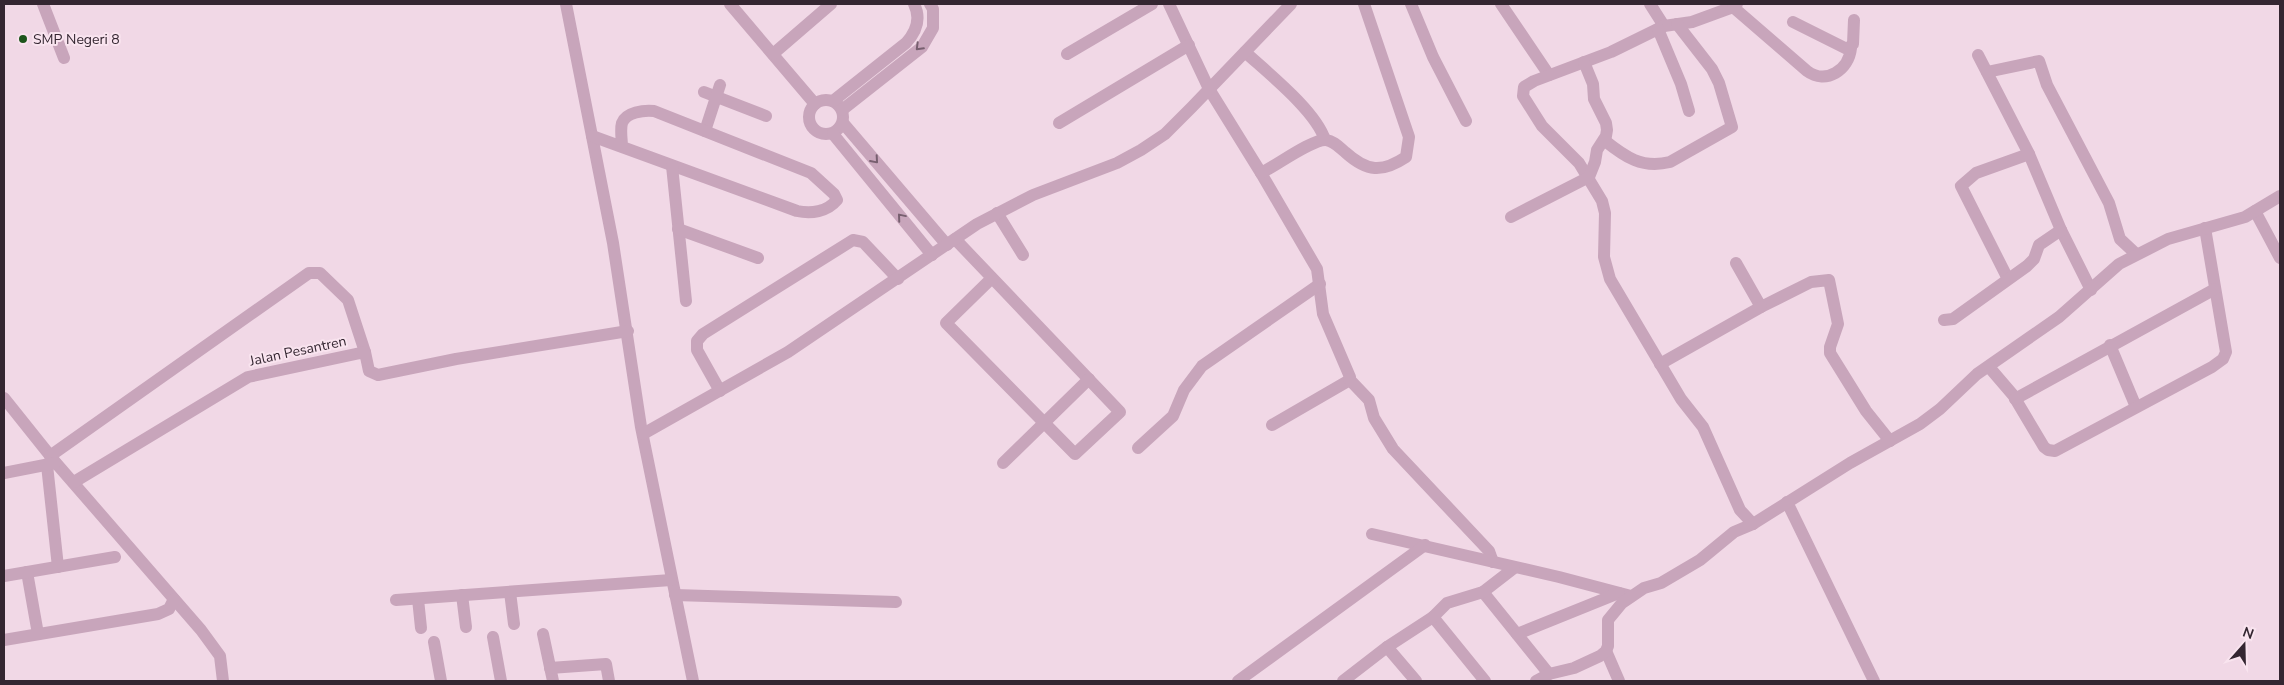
<svg xmlns="http://www.w3.org/2000/svg" width="2284" height="685" font-family="'Nunito Sans',sans-serif">
  <style>
    .lines { fill: none; stroke-linecap: round; stroke-linejoin: round }
    .minor { stroke: #c8a5bb; stroke-width: 12 }
    .oneway { stroke: #775f6f }
    .poi-dot { fill: #1d551c; stroke: #f9e4ef; stroke-width: 2 }
    .labels { text-anchor: middle; dominant-baseline: central; stroke-width: 4; stroke-linejoin: round; paint-order: stroke }
    .poi-label { font-size: 14px; fill: #342631; stroke: #f9e4ef; text-anchor: start }
    .street-label { font-size: 14px; fill: #342631; stroke: #f9e4ef }
  </style>
  <rect width="100%" height="100%" fill="#f1d8e6"/>
  <g class="lines">
    <g class="minor">
      <polyline points="43,4 64,58"/>
      <polyline points="566,4 613,243 641,427 693,681"/>
      <polyline points="730,4 815,104"/>
      <polyline points="1169,4 1209,89 1261,173 1317,269 1323,314 1350,377 1348,381 1272,425"/>
      <polyline points="1411,4 1433,57 1466,121"/>
      <polyline points="1501,4 1549,75"/>
      <polyline points="1650,4 1664,26"/>
      <polyline points="1737,4 1733,7 1692,22 1664,26 1611,52 1534,81 1524,87 1523,96 1542,126 1579,163 1602,201 1605,213 1604,257 1610,279 1681,399 1703,427 1740,510 1753,524"/>
      <path d="M1733,7l74,64c19,14 42,-1 44,-23"/>
      <polyline points="1793,22 1847,49 1853,44 1854,20"/>
      <polyline points="1658,29 1681,84 1689,111"/>
      <path d="M1245,52c23,21 71,59 80,88"/>
      <polyline points="773,54 831,4"/>
      <polyline points="1067,54 1152,4"/>
      <polyline points="1978,55 2029,154 2061,230 2091,290"/>
      <polyline points="1987,72 2039,61 2047,85 2109,203 2120,239 2136,254"/>
      <polyline points="704,92 766,116"/>
      <circle cx="826" cy="117" r="17"/>
      <path d="M833,101l73,-58c11,-12 15,-25 8,-39"/>
      <polyline points="842,110 922,47 933,28 933,9 930,4"/>
      <polyline points="843,123 947,245"/>
      <polyline points="1059,123 1189,45"/>
      <polyline points="705,131 720,85"/>
      <polyline points="833,134 932,255"/>
      <path d="M592,136l205,75c14,3 30,1 40,-11l-3,-6 -23,-21 -157,-62c-10,-1 -28,1 -32,12 -2,7 0,17 0,24"/>
      <path d="M1604,140c21,17 38,29 66,22l62,-35 -13,-44 -7,-14 -35,-45"/>
      <polyline points="672,166 686,301"/>
      <path d="M1261,173c15,-7 51,-34 65,-33 8,1 13,7 19,12 22,20 37,21 61,5l3,-20 -45,-133"/>
      <polyline points="2255,211 2280,258"/>
      <polyline points="997,213 1023,255"/>
      <polyline points="1511,217 1589,177 1595,162 1597,150 1606,136 1607,130 1606,123 1594,99 1593,84 1584,62"/>
      <polyline points="678,229 758,258"/>
      <path d="M955,239c55,58 110,115 165,173l-45,42 -129,-131 46,-45"/>
      <polyline points="1736,263 1761,307 1811,282 1829,280 1838,324 1830,347 1830,353 1866,411 1890,441"/>
      <polyline points="2008,279 1961,186 1976,173 2029,154"/>
      <polyline points="1944,320 1953,319 2027,266 2034,259 2039,245 2061,230"/>
      <polyline points="2110,345 2136,407"/>
      <polyline points="1660,364 1761,307"/>
      <polyline points="1989,367 2013,395 2044,447 2048,450 2055,451 2212,367 2223,359 2226,352 2205,228"/>
      <polyline points="1349,379 1369,400 1374,418 1393,449 1489,551 1493,562"/>
      <polyline points="720,391 697,350 697,341 703,334 853,240 863,242 898,279"/>
      <polyline points="4,398 56,463 201,630 220,656 223,681"/>
      <polyline points="2015,399 2215,289"/>
      <polyline points="643,434 788,352 977,224 1033,195 1117,163 1141,150 1165,134 1192,107 1291,4"/>
      <polyline points="1138,448 1173,416 1184,390 1202,366 1320,284"/>
      <polyline points="50,456 309,273 320,273 348,300 365,352"/>
      <polyline points="1003,463 1089,379"/>
      <polyline points="47,465 58,567"/>
      <polyline points="4,473 55,463"/>
      <polyline points="74,482 248,377 365,352 369,371 378,375 456,359 628,331"/>
      <polyline points="1787,502 1874,681"/>
      <polyline points="1372,534 1559,577 1631,596"/>
      <polyline points="27,572 38,634"/>
      <polyline points="4,576 115,557"/>
      <polyline points="510,592 514,624"/>
      <polyline points="1483,592 1549,674"/>
      <polyline points="462,595 466,627"/>
      <polyline points="675,595 896,602"/>
      <polyline points="418,599 421,628"/>
      <polyline points="396,600 671,580"/>
      <polyline points="1433,617 1485,681"/>
      <polyline points="543,634 553,681"/>
      <polyline points="1517,634 1619,593"/>
      <polyline points="493,637 501,681"/>
      <polyline points="4,640 158,614 169,609 174,599"/>
      <polyline points="434,642 441,681"/>
      <polyline points="1387,647 1416,681"/>
      <polyline points="1606,651 1619,681"/>
      <polyline points="550,668 606,664 609,681"/>
      <polyline points="1238,681 1425,545"/>
      <polyline points="1343,681 1387,647 1433,617 1447,603 1483,592 1514,568"/>
      <polyline points="1536,681 1549,674 1574,668 1600,656 1606,651 1608,646 1608,620 1622,603 1644,588 1661,583 1700,560 1734,532 1753,524 1850,463 1920,424 1940,409 1977,374 2059,317 2119,264 2168,239 2245,217 2280,196"/>
    </g>
  </g>
  <defs><path id="oneway-chevron" d="M-2-3.5L2.5 0L-2 3.5" fill="none" stroke-width="1.6" stroke-linecap="round" stroke-linejoin="round" transform="scale(1.25)"/></defs>
  <g class="oneway">
    <use href="#oneway-chevron" transform="translate(919 47) rotate(135)"/>
    <use href="#oneway-chevron" transform="translate(875 160) rotate(49)"/>
    <use href="#oneway-chevron" transform="translate(901 217) rotate(-130)"/>
  </g>
  <circle class="poi-dot" cx="23" cy="39" r="5"/>
  <g class="labels">
    <g class="poi-label">
      <text x="33" y="39">SMP Negeri 8</text>
    </g>
    <g class="street-label">
      <text transform="translate(298 351) rotate(-12)">Jalan Pesantren</text>
    </g>
  </g>
  <rect width="2284" height="685" fill="none" stroke="#342631" stroke-width="10"/>
  <g transform="translate(2244 645) rotate(20)" stroke="#f9e4ef" stroke-width="4" paint-order="stroke">
  <path d="M0-4L9 19L0 12L-9 19Z" fill="#342631"/>
  <text y="-8" font-size="14" font-weight="bold" text-anchor="middle" fill="#342631">N</text>
  </g>
</svg>
